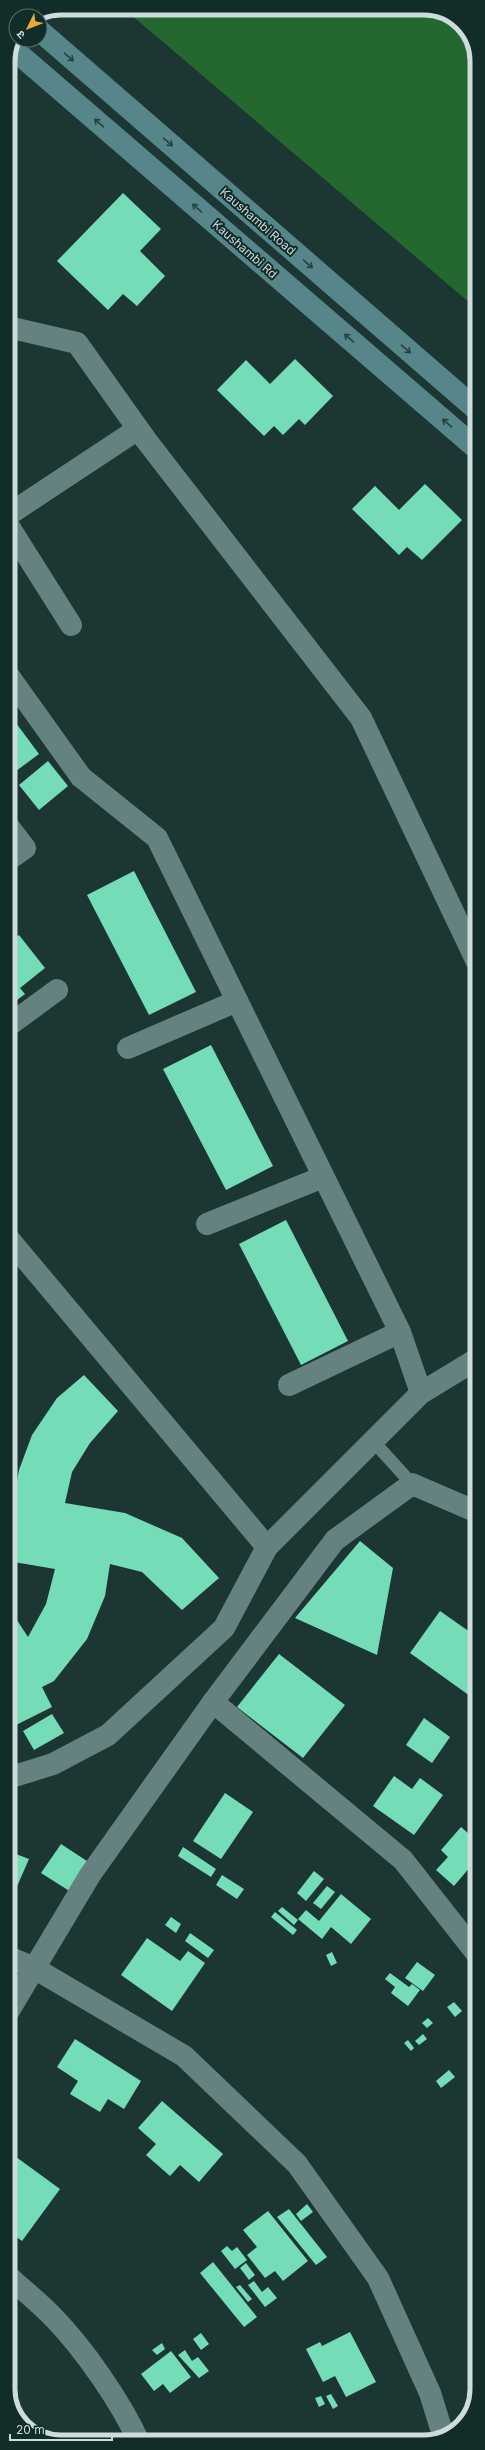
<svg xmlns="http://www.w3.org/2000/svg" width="485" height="2450" font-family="Inter,'Noto Sans Devanagari',sans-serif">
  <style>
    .forest { fill: #25682f }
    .building { fill: #74ddb8 }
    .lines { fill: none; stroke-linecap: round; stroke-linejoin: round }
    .lane { stroke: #668280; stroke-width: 13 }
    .street { stroke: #668280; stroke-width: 22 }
    .secondary { stroke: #56868a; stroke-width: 22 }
    .oneway { stroke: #234242 }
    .labels { text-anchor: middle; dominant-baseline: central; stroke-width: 4; stroke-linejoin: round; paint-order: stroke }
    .street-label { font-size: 12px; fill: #cedcdb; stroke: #122c2a }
    .rim { fill: none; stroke: #cedcdb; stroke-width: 5 }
  </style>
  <rect width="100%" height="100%" fill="#1c3634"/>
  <polygon class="forest" points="123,8 431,8 461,23 477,53 477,309"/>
  <g class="building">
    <polygon points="123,193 161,229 140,251 165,276 137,306 123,294 108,310 57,261"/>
    <polygon points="295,359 333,396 305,425 299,419 283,435 274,426 264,436 217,390 246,360 270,384"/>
    <polygon points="425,484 462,520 422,560 407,547 399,555 352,509 375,486 399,510"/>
    <polygon points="16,723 39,754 8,777 8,729"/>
    <polygon points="48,761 68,786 39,810 19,785"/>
    <polygon points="134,871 196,992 149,1015 87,895"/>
    <polygon points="19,935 45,968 20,988 25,994 8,1007 8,943"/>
    <polygon points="211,1045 273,1166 226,1190 163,1069"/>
    <polygon points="286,1220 348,1341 301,1365 239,1244"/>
    <polygon points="84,1375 118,1411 90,1443 72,1472 65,1503 125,1513 182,1538 219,1578 182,1610 142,1572 110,1564 105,1596 87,1639 54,1681 42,1687 52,1707 14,1726 8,1715 8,1612 11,1611 28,1637 46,1604 55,1569 8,1561 8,1502 13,1503 19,1470 32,1435 57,1398"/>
    <polygon points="360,1541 393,1568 377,1655 295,1618"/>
    <polygon points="440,1611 477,1637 477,1701 410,1653"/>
    <polygon points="279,1654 345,1705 303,1758 237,1707"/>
    <polygon points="52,1714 64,1733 34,1750 23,1731"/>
    <polygon points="424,1718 450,1737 432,1763 406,1745"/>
    <polygon points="394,1776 412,1789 420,1778 443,1795 414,1835 373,1806"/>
    <polygon points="225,1793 253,1812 221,1859 193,1841"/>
    <polygon points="461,1827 477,1841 477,1873 470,1867 454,1886 436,1870 448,1857 441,1850"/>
    <polygon points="61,1844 90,1863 71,1892 41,1873"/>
    <polygon points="183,1847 216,1869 211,1877 178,1856"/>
    <polygon points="8,1851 29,1859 8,1907"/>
    <polygon points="314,1871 324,1879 306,1901 297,1893"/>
    <polygon points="222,1875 244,1889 237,1899 216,1885"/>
    <polygon points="327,1886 335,1892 321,1909 313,1903"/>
    <polygon points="477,1887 477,1900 470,1894"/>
    <polygon points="341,1894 371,1919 351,1944 331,1927 322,1939 298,1919 306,1910 319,1921"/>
    <polygon points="282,1907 298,1920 294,1925 278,1911"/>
    <polygon points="275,1912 297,1930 293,1935 271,1917"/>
    <polygon points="171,1917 181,1924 176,1933 165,1925"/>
    <polygon points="190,1933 214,1950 208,1958 185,1941"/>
    <polygon points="147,1938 180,1961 188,1951 205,1963 172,2011 121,1975"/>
    <polygon points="332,1952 337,1963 331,1966 326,1955"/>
    <polygon points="417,1962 435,1975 423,1991 405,1978"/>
    <polygon points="390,1973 409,1987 412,1984 420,1990 408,2006 391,1993 395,1987 385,1979"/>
    <polygon points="454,2002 462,2011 455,2017 447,2007"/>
    <polygon points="428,2018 433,2023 427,2028 422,2023"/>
    <polygon points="423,2034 427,2039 419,2045 415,2041"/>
    <polygon points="75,2039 141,2081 124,2109 108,2099 100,2112 70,2094 78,2081 57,2067"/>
    <polygon points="408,2040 414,2048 411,2051 404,2043"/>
    <polygon points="449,2070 455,2077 441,2088 436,2081"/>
    <polygon points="162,2101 223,2154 199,2182 180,2165 170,2176 146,2155 156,2144 138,2128"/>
    <polygon points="473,2124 477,2128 477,2138 468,2128"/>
    <polygon points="12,2154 60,2189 22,2241 8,2231 8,2159"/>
    <polygon points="307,2204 313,2212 301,2221 296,2214"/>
    <polygon points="289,2209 327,2257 316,2265 277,2217"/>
    <polygon points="268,2211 308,2261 283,2281 275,2271 265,2278 247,2255 257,2247 243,2230"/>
    <polygon points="227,2246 232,2251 237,2247 247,2260 235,2269 221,2251"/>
    <polygon points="213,2262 257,2317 244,2327 200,2273"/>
    <polygon points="246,2263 255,2275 249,2280 240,2268"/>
    <polygon points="254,2281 262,2292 268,2287 277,2298 265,2307 248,2285"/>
    <polygon points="240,2285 252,2299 248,2302 236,2287"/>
    <polygon points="8,2314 15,2318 10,2328 8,2327"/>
    <polygon points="350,2332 376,2382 346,2397 335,2376 323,2382 306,2349 320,2342 322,2346"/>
    <polygon points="201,2333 209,2344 201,2350 193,2339"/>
    <polygon points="162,2343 165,2349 157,2355 152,2350"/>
    <polygon points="185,2350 192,2361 198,2357 209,2371 199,2378 178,2355"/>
    <polygon points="171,2351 191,2377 170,2393 163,2384 154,2391 141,2374"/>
    <polygon points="331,2394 338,2406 333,2409 326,2396"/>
    <polygon points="321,2396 325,2404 319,2407 315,2398"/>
  </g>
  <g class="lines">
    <polyline class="lane" points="373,1441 412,1484"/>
    <g class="street">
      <polyline points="8,327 77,343 146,440 361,718 477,962"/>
      <polyline points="8,515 138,429"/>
      <polyline points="8,525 71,625"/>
      <polyline points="8,675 81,777 157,838 400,1332 421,1393"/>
      <polyline points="8,826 25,848 8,860"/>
      <polyline points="8,1026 57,990"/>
      <polyline points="128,1048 237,1001"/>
      <polyline points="207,1224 323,1177"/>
      <polyline points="8,1238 267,1547"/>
      <polyline points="289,1385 400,1332"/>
      <polyline points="213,1702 403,1860 477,1954"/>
      <polyline points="8,1778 53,1764 108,1735 224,1628 267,1547 421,1393 477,1359"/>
      <polyline points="8,1957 34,1968 184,2056 297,2164 378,2278 430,2393 443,2435"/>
      <polyline points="8,2012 90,1875 213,1702 335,1540 412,1484 477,1512"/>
      <path d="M8,2276c15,14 32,27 46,42 30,31 67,84 85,124"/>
    </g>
    <g class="secondary">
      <polyline points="40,31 477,410"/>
      <polyline points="13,49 477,449"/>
    </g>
  </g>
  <defs><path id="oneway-shaft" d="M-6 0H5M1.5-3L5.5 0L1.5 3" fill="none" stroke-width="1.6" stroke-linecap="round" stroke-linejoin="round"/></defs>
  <g class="oneway">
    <use href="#oneway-shaft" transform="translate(69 57) rotate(41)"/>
    <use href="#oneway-shaft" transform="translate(99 123) rotate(-139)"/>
    <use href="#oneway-shaft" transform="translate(168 142) rotate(41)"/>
    <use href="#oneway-shaft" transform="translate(197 208) rotate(-139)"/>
    <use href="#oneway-shaft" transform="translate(308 264) rotate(41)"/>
    <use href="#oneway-shaft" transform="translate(349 338) rotate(-139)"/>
    <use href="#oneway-shaft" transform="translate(406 349) rotate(41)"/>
    <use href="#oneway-shaft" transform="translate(447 423) rotate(-139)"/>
  </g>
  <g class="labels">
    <g class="street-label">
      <text transform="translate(258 221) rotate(41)">Kaushambi Road</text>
      <text transform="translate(245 249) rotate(41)">Kaushambi Rd</text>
    </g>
  </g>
  <path d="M0 0H485V2450H0ZM61 15H424A46 46 0 0 1 470 61V2389A46 46 0 0 1 424 2435H61A46 46 0 0 1 15 2389V61A46 46 0 0 1 61 15Z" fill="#122c2a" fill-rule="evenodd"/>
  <path class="rim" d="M61 15H424A46 46 0 0 1 470 61V2389A46 46 0 0 1 424 2435H61A46 46 0 0 1 15 2389V61A46 46 0 0 1 61 15Z"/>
  <g transform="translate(28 28) rotate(227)"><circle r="19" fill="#122c2a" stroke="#5d7271"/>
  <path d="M0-3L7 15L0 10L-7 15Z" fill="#e8ab37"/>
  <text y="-6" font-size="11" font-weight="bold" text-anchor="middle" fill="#cedcdb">उ</text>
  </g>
  <path d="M10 2434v6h102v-6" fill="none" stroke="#cedcdb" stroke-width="2"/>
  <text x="16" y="2434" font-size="12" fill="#cedcdb" stroke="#122c2a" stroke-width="3" paint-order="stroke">20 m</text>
</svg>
